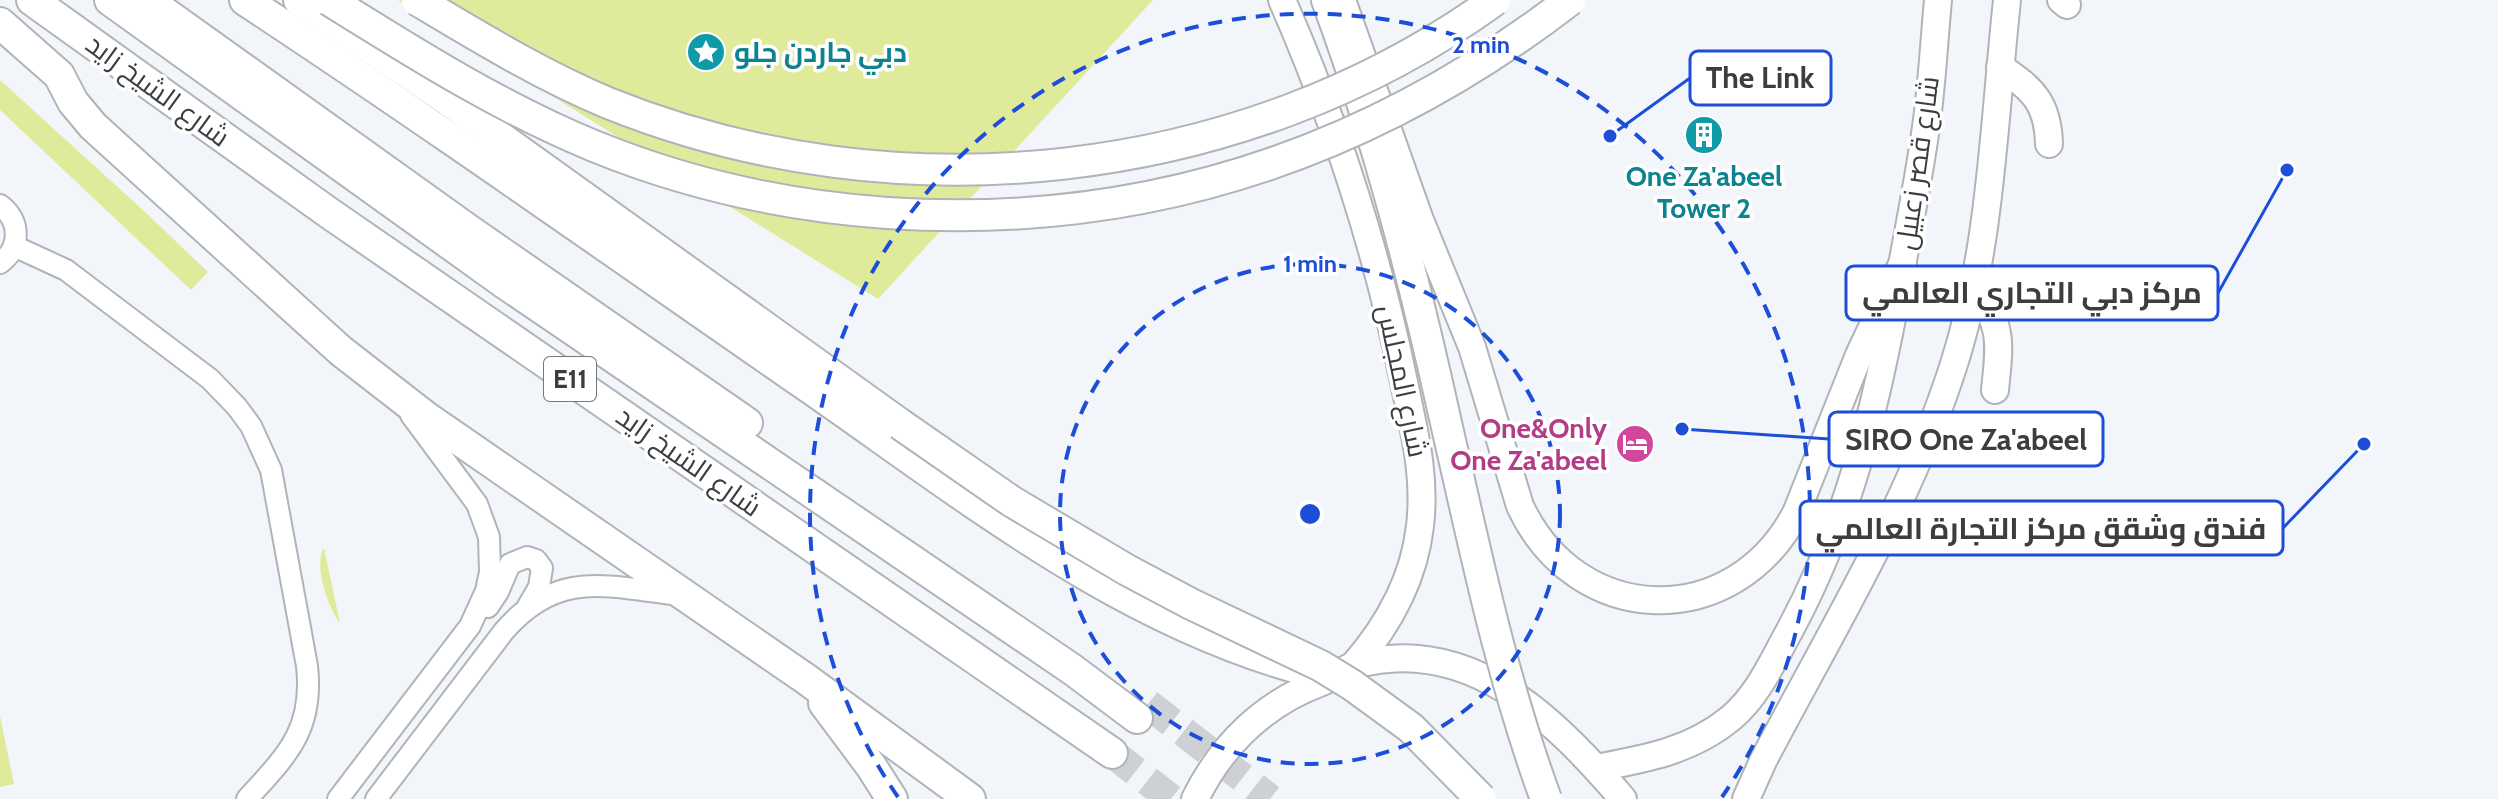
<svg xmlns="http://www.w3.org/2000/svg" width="2498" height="799" font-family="Cabin,Cairo,sans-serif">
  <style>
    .green { fill: #e0ea9b }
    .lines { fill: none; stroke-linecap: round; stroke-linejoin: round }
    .highway-tunnel { stroke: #cdd1d5; stroke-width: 30; stroke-dasharray: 30 15; stroke-linecap: butt }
    .minor-casing { stroke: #b0b4b8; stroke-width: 24 }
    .major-casing { stroke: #b0b4b8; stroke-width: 30 }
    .highway-casing { stroke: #b0b4b8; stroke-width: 34 }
    .minor { stroke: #fff; stroke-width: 20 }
    .major { stroke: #fff; stroke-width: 26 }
    .highway { stroke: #fff; stroke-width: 30 }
    .highway-bridge-casing { stroke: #b0b4b8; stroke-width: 34; stroke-linecap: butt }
    .highway-bridge { stroke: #fff; stroke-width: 30 }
    .ring { fill: none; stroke: #1d4ed8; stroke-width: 4; stroke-dasharray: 14 10 }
    .labels { text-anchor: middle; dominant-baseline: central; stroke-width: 7; stroke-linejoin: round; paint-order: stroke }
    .shield { fill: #fff; stroke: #767778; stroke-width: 2 }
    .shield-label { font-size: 26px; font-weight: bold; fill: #3b3d3e }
    .culture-label { font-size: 28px; font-weight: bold; fill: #0d838f; stroke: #fff; text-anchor: start }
    .street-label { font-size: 28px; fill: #3b3d3e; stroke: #fff }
    .hotel-label { font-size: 28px; font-weight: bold; fill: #b23c85; stroke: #fff; text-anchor: end }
    .centre { fill: #1d4ed8; stroke: #fff; stroke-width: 4 }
    .ring-label { font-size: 24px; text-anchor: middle; font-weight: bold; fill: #1d4ed8; stroke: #fff; stroke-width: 7; stroke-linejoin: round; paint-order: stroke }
    .leader { fill: none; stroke: #1d4ed8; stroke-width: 3 }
    .callout-dot { fill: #1d4ed8; stroke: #fff; stroke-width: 3 }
    .callout { fill: #fff; stroke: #1d4ed8; stroke-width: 3 }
    .callout-label { font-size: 30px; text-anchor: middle; font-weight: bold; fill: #3b3d3e }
  </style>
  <rect width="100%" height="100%" fill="#f2f6fb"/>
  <g class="green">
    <polygon points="398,0 1153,0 878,299"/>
    <polygon points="0,80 144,211 208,272 191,290 0,110"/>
    <path d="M324,548l16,75c-12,-14 -27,-59 -16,-75z"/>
    <polygon points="0,716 14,784 0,787"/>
  </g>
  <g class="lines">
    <g class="highway-tunnel">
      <polyline points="1148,704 1270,799"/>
      <polyline points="1112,753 1171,799"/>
    </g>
    <g class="minor-casing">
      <g id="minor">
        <path d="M0,205c21,16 21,43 0,58"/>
        <path d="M14,246l52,24 144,109 27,28 14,19 20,44 36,196c7,64 -20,89 -60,133"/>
        <polyline points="488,607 498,592 510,564 527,557 536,560 542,568 539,587 528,606"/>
        <polyline points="338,799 470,626 486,591 490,572 489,537 477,504 411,415"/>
        <path d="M376,799l128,-168c55,-63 104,-44 177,-36"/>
      </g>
    </g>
    <g class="major-casing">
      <g id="major">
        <path d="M1282,0c54,123 95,251 122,382 10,49 22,93 16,144 -6,54 -32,100 -67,140"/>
        <polyline points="2061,0 2067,5"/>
        <path d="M1343,3l77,217 52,127 48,159c57,122 213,127 276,7l63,-158 44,-93"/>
        <path d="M2000,67c33,22 48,36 49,77"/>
        <path d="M1973,290c32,32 26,59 22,100"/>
        <path d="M1596,768c49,-9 95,-17 135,-50 25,-21 39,-51 54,-79 64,-115 92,-235 115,-363 9,-49 19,-99 26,-149 6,-42 8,-85 12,-127"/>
        <path d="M1195,799c27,-55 70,-96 127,-117 12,-5 22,-13 33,-17 115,-32 200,55 268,134"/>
        <path d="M1746,799l17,-38c68,-130 146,-256 191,-397 37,-116 40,-243 53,-364"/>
      </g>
    </g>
    <g class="highway-casing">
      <g id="highway">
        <polyline points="32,0 329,213 1112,753"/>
        <polyline points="110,0 503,282 1073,670 1137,718"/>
        <polyline points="147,0 470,231 747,423"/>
        <path d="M245,0c191,126 377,258 565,388 160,111 317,238 510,286"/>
        <polyline points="299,0 448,100 900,424"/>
        <path d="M1327,0c50,135 86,273 117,414"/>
        <polyline points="0,23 59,75 73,102 93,126 341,351 426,417 806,679 970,799"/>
        <polyline points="824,703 871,766 892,799"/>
      </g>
    </g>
    <use href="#minor" class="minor"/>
    <use href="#major" class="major"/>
    <use href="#highway" class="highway"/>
    <g class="highway-bridge-casing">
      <g id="highway-bridge">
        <path d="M329,0c85,53 172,108 265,146 93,38 193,60 293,67 255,17 482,-58 683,-213"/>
        <path d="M417,0c62,37 124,75 191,103 288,116 634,80 887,-103"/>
        <path d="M1444,414c30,130 56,260 102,385"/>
        <polyline points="900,424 1011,501 1127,570 1191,604 1321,666 1352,685 1411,728 1481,799"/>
      </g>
    </g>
    <use href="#highway-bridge" class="highway-bridge"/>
  </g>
  <g class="ring">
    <circle cx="1310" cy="514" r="250"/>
    <path d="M898 797A500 500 0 1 1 1722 797"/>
  </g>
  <defs>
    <g id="sight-disc" transform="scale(2)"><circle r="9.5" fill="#0f9aa8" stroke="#fff"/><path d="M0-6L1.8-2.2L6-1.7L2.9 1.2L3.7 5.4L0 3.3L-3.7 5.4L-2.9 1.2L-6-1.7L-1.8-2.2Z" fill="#fff"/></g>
    <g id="building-disc" transform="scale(2)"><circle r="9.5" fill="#0f9aa8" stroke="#fff"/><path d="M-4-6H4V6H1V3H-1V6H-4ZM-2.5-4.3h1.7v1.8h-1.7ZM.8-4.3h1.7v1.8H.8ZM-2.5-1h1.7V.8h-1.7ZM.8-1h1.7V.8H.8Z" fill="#fff"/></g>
    <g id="hotel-disc" transform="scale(2)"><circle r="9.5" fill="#d1479c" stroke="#fff"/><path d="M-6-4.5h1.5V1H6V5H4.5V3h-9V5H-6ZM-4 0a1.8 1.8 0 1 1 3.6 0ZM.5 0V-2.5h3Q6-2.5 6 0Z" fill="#fff"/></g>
  </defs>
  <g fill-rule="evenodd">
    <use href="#sight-disc" x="706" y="52"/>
    <use href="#building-disc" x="1704" y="135"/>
    <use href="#hotel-disc" x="1635" y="444"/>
  </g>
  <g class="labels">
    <rect class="shield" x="544" y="357" width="52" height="44" rx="6"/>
    <g class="shield-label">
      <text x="570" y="379">E11</text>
    </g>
    <g class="culture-label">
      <text x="734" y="52">دبي جاردن جلو</text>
      <text x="1704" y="176" text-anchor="middle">One Za'abeel<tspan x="1704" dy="32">Tower 2</tspan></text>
    </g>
    <g class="street-label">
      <text transform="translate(158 90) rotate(36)">شارع الشيخ زايد</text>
      <text transform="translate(1917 163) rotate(-82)">شارع قصر زعبيل</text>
      <text transform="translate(1403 381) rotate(78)">شارع المجلس</text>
      <text transform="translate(689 461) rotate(35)">شارع الشيخ زايد</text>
    </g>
    <g class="hotel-label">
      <text x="1607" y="428">One&amp;Only<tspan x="1607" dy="32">One Za'abeel</tspan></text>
    </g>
  </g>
  <circle cx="1310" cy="514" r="12" class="centre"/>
  <g class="ring-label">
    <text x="1481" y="53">2 min</text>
    <text x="1310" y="272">1 min</text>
  </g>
  <path class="leader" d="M1610 136L1690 78M2287 170L2218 293M1682 429L1829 439M2364 444L2283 528"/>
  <g class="callout-dot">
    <circle cx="1610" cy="136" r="8"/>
    <circle cx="2287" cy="170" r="8"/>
    <circle cx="1682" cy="429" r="8"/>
    <circle cx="2364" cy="444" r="8"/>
  </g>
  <g class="callout">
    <rect x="1690" y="51" width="141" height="54" rx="8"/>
    <rect x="1846" y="266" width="372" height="54" rx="8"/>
    <rect x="1829" y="412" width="274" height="54" rx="8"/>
    <rect x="1800" y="501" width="483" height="54" rx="8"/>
  </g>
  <g class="callout-label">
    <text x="1760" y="88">The Link</text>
    <text x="2032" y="303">مركز دبي التجاري العالمي</text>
    <text x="1966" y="450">SIRO One Za'abeel</text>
    <text x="2041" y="539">فندق وشقق مركز التجارة العالمي</text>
  </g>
</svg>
